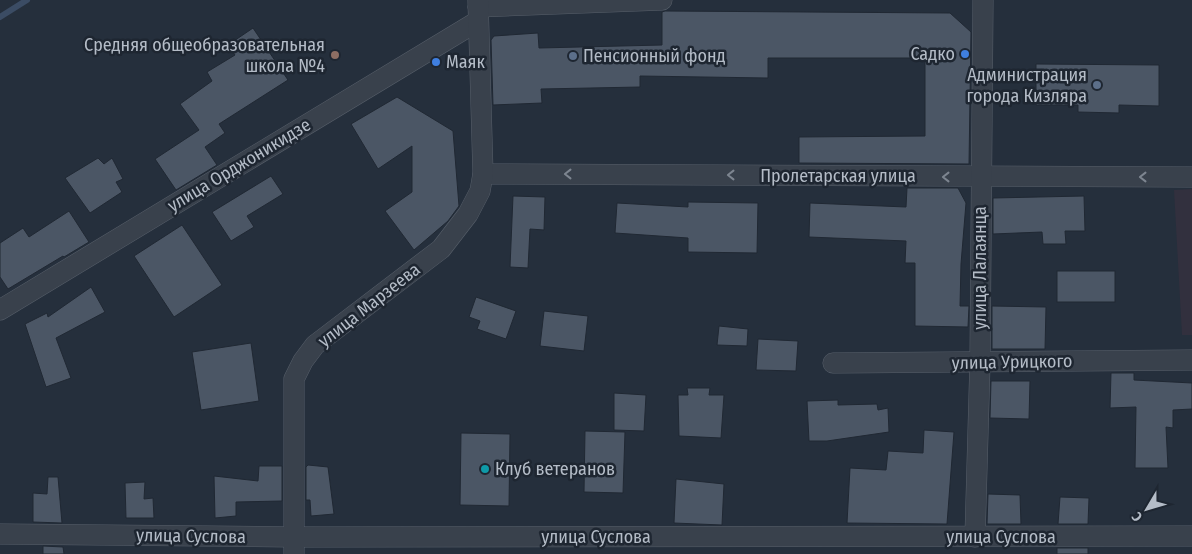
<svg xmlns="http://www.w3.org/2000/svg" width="1192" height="554" font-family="'Fira Sans Condensed',sans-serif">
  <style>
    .medical { fill: #32303e }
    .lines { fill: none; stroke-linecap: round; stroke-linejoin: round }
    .stream { stroke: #3b4c64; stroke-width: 6 }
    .building { fill: #4b5665; stroke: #202833 }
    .street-casing { stroke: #575f6a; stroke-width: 21 }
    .street { stroke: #39414c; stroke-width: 20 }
    .oneway { stroke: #7d8590 }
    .shop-dot { fill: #3f7fe0; stroke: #1e2631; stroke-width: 2 }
    .education-dot { fill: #8d6e63; stroke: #1e2631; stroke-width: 2 }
    .service-dot { fill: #5c6f8a; stroke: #1e2631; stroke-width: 2 }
    .culture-dot { fill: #0f9aa8; stroke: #1e2631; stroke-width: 2 }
    .labels { text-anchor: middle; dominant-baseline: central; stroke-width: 5; stroke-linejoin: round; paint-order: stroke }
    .poi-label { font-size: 18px; fill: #b4bcc7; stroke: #1e2631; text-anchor: end }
    .street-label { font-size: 18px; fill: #b4bcc7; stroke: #1e2631 }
  </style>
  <rect width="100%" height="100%" fill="#252f3c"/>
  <polygon class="medical" points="1192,189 1192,335 1182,335 1174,190"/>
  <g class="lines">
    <polyline class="stream" points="0,17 27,0"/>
  </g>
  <g class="building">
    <polygon points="665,11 950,13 971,32 969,164 799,163 799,137 925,136 925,58 768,58 768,78 640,76 640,87 541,89 542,103 493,105 491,40 494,36 538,33 539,48 662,45 662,12"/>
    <polygon points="253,28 288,80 219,124 225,133 205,147 217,165 176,190 155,159 199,130 180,104 212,81 207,72 235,55 228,45"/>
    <polygon points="1036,64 1159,65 1159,106 1119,105 1119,113 1078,112 1078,105 1036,105"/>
    <polygon points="397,97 453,131 459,206 448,221 414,250 385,211 412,192 412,146 378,169 351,124"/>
    <polygon points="98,158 104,164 112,158 123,179 116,182 122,192 90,213 65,178"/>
    <polygon points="271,176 283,194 247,216 254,227 231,241 212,212"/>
    <polygon points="907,188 958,188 966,203 961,264 960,306 969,306 968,327 915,326 915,263 905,263 906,241 809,237 810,203 906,207"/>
    <polygon points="513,196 545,197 544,230 530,229 528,268 510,267"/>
    <polygon points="1084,196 1085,231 1065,231 1066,244 1043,244 1042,232 993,234 993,198"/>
    <polygon points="688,202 758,203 757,253 688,252 688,238 615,233 617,203 688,207"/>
    <polygon points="69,211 89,242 64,257 63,256 8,289 0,277 0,243 23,228 29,237"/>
    <polygon points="182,225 222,285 174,317 134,256"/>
    <rect x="1057" y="271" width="58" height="31"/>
    <polygon points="91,287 105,312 56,338 71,378 46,387 25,324 47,313 48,317"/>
    <polygon points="476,297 516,311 506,339 477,329 480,321 469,317"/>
    <polygon points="992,306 1046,307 1045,349 992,349"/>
    <polygon points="544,311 588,316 584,351 540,346"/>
    <polygon points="719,326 748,329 747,346 717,345"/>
    <polygon points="758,339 798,341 796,371 756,370"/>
    <polygon points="251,343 259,401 201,410 192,352"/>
    <polygon points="1111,373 1134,373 1134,380 1192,383 1192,409 1173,410 1173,428 1166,427 1168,468 1135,468 1136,407 1110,408"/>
    <polygon points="991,381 1030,381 1029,419 990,418"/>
    <polygon points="687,388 710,388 709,395 724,395 721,438 679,436 678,395 688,395"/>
    <polygon points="614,393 646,395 644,431 614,430"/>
    <polygon points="838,400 838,405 877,404 878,410 888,408 889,432 827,441 809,441 807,401"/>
    <polygon points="924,430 954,432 947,524 847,523 850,468 886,470 888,451 923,453"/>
    <polygon points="585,431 625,432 623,493 584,492"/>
    <polygon points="461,433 510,434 509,506 460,505"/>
    <polygon points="308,465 328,467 334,514 311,516 310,500 306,500 306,467"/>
    <polygon points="259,466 282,466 282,501 236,502 236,516 215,518 214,476 258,481"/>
    <polygon points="48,477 58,477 62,523 33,522 33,493 47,494"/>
    <polygon points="676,479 724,484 722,525 674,523"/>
    <polygon points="145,482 144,499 153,498 154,518 126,518 125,483"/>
    <polygon points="988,494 1020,495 1021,524 987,524"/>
    <polygon points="1060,497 1089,498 1088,524 1058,524"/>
    <polygon points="43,546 63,547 64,554 43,554"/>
    <rect x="1057" y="548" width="31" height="6"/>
  </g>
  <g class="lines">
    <g class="street-casing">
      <g id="street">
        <polyline points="478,7 662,0"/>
        <polyline points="483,174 1192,177"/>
        <polyline points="0,310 478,21"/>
        <polyline points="833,363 1192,360"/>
        <polyline points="0,534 294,537 1192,536"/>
        <polyline points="975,537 980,362 983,0"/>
        <polyline points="294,554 294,379 303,361 315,345 441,249 468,214 480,191 483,174 478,0"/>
      </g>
    </g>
    <use href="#street" class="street"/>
  </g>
  <defs><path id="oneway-chevron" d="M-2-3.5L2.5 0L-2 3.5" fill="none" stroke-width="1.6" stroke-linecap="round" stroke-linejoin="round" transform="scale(1.25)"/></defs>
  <g class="oneway">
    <use href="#oneway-chevron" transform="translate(568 174) rotate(-180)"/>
    <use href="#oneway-chevron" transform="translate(731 175) rotate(-180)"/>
    <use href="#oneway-chevron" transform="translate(946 177) rotate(-180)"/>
    <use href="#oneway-chevron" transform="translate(1143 177) rotate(-180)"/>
  </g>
  <g class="shop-dot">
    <circle cx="965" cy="54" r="5"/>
    <circle cx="436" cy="62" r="5"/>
  </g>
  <circle class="education-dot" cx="335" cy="55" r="5"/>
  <g class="service-dot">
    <circle cx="573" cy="56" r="5"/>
    <circle cx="1097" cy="85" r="5"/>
  </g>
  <circle class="culture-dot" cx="485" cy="469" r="5"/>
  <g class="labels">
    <g class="poi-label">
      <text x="325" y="45">Средняя общеобразовательная<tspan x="325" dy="21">школа №4</tspan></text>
      <text x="955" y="54">Садко</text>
      <text x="583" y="56" text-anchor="start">Пенсионный фонд</text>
      <text x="446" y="62" text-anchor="start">Маяк</text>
      <text x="1087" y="75">Администрация<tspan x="1087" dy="21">города Кизляра</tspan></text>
      <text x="495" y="469" text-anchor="start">Клуб ветеранов</text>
    </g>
    <g class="street-label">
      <text transform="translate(239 165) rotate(-31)">улица Орджоникидзе</text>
      <text x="838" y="176">Пролетарская улица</text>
      <text transform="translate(980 268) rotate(-90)">улица Лалаянца</text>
      <text transform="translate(369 305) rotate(-38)">улица Марзеева</text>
      <text transform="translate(1012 362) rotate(-1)">улица Урицкого</text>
      <text transform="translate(191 536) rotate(1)">улица Суслова</text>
      <text x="596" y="537">улица Суслова</text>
      <text x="1001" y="537">улица Суслова</text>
    </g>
  </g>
  <g transform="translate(1147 509) rotate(232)" stroke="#1e2631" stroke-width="4" paint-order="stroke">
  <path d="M0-4L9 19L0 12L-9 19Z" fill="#b4bcc7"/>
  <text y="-8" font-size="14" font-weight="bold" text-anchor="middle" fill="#b4bcc7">С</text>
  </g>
</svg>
